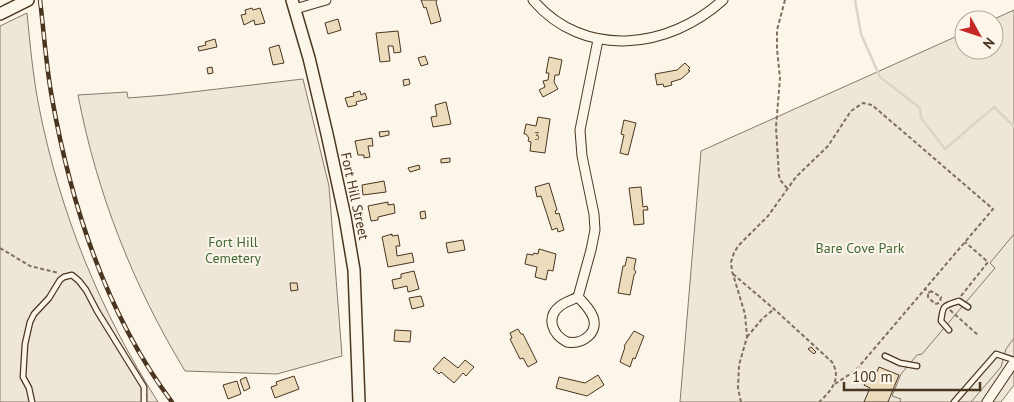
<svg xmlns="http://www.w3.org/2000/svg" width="1014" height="402" font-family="'PT Sans',sans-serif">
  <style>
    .green { fill: #ede6d9; stroke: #887966 }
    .parking { fill: #ede7d9; stroke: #887966 }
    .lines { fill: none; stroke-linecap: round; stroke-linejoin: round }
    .stream { stroke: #dcd4c6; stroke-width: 2.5 }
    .building { fill: #ecdcbc; stroke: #4a3520 }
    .lane-casing { stroke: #4a3520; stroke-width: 7 }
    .street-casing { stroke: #4a3520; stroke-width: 11 }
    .secondary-casing { stroke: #4a3520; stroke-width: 14 }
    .path { stroke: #7f6f5c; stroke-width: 2; stroke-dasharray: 4 2.5; stroke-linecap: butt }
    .lane { stroke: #fbf6e9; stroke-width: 4.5 }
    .street { stroke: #fbf6e9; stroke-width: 9 }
    .secondary { stroke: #fbf6e9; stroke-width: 11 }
    .rail-casing { stroke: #4a3520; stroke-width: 4.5 }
    .rail { stroke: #fbf6e9; stroke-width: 2.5; stroke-dasharray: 8; stroke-linecap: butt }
    .labels { text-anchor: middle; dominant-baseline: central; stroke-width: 4; stroke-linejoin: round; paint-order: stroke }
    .number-label { font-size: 11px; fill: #725f47 }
    .street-label { font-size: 14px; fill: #4a3520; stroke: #fbf6e9 }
    .park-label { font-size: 14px; fill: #436837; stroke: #fbf6e9 }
  </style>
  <rect width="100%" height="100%" fill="#fbf6e9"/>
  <g class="green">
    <polygon points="1014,10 1014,385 1001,402 680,402 701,151 964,33 964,50 994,50 994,20 992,20"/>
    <path d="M27,13c3,31 6,63 12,94 21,106 61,204 119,295h-158v-376z"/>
    <path d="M303,79l26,107 13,170 -65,18 -92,-3c-52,-86 -88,-177 -107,-276l49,-3 1,6 38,-3z"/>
  </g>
  <polygon class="parking" points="1014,234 1014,338 1006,349 1001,367 971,402 900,402 901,399 892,396 901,374 917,355 922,354 995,268 990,263"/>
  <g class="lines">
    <polyline class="stream" points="855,0 861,34 880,77 920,108 921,118 945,149 994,107 1014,126"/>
  </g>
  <g class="building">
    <polygon points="421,0 437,0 436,2 441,21 431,24 426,7 424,8"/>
    <polygon points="252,8 253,10 260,8 265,23 255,25 254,20 244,25 241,15 246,14 245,10"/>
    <polygon points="338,19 341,30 328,34 325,23"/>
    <polygon points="398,31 401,52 394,53 393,46 388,46 390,61 380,62 376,33"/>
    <polygon points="215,39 217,47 199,51 198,47 206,45 205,42"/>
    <polygon points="279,45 284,63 273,65 269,48"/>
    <polygon points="425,56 428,64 421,66 418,58"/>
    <polygon points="549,57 562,60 559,75 555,75 554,82 558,89 543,97 539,90 545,87 543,81 548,80 549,73 546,73"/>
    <polygon points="685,63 690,68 688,70 690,71 681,79 671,82 672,85 664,87 663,84 657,85 655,74 677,70"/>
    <polygon points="212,67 213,73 208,74 207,68"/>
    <polygon points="409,79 410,84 404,86 403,80"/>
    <polygon points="360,91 361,95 365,93 367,99 356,102 357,105 348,107 345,98 354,96 353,93"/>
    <polygon points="446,102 451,124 433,127 431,117 437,116 435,105"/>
    <polygon points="538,117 550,119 545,153 530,151 531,142 528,141 529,138 526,134 524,134 526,124 536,126"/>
    <polygon points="624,120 636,123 628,155 620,153 624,135 621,134"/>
    <polygon points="389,131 389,135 380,137 379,132"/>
    <polygon points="372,138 373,146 368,146 370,157 364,158 364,155 358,155 355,141"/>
    <polygon points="450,158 450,162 441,163 441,159"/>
    <polygon points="419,165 420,169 410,172 408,168"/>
    <polygon points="384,181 386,192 363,195 362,185"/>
    <polygon points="549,183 557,210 555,211 556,214 559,213 564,230 558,232 557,228 552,230 541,196 537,197 535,187"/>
    <polygon points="641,187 643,207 647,206 648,210 643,210 644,224 634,225 629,188"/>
    <polygon points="388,202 388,205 394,204 395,213 378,217 378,220 371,221 368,206"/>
    <polygon points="425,211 426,218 421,219 420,212"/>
    <polygon points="392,234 392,236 398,235 400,246 396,246 397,256 412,253 414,262 388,267 382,237"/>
    <polygon points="463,240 465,250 448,253 446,243"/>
    <polygon points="539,249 556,254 553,271 548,270 546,280 535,277 537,267 525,264 527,254 533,255 534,253 538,254"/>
    <polygon points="627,257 636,259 634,269 636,272 634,275 630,295 618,293 623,266 625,266"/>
    <polygon points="414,271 419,289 408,292 407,286 394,289 392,280 401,278 401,274"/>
    <polygon points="290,283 297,283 298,290 291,291"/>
    <polygon points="421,296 424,306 412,309 409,298"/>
    <polygon points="518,329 521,334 523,334 537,362 528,367 523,358 520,359 510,339 512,338 510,333"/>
    <polygon points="395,330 411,331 410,342 394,341"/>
    <polygon points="634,331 644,336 635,359 633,358 630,367 620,362 625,347 624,346"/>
    <polygon points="811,347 816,352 814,354 808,349"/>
    <polygon points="444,357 458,368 465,360 474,367 466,376 463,373 454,383 441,372 439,374 433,369"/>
    <polygon points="879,367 899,375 888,402 864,402 870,388 864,385 869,376 874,378"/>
    <polygon points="598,375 604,385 587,396 556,388 559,377 585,383"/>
    <polygon points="294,376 299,389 275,398 271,387 277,385 276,382"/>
    <polygon points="246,377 250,388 244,391 240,380"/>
    <polygon points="237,381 241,394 228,399 223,385"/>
  </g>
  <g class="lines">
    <g class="lane-casing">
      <g id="lane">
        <path d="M949,330l-8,-9c2,-16 2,-15 18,-20l9,6"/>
        <polyline points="885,356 900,363 917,366"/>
        <polyline points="32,402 29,388 23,377 25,344 30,322 34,314 49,298 60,280 64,277 72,275 79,281 86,290 97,311 144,387 144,402"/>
        <polyline points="954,402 996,354 1014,360"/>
      </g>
    </g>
    <g class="street-casing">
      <g id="street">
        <path d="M533,0c51,60 136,49 190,0"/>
        <polyline points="295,9 326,0"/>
        <path d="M578,297c6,6 12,12 15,20 6,16 -11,28 -26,25 -14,-7 -22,-24 -7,-36 5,-4 12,-6 18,-9l13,-47 4,-20 -1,-16 -12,-58 -2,-26 18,-90"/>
        <polyline points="987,402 1014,362"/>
      </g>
    </g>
    <g class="secondary-casing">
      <g id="secondary">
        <polyline points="292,0 309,58 327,134 345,217 354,270 359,402"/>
        <polyline points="0,14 28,0"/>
      </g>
    </g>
    <g class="path">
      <polyline points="785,0 777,30 777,49 780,78 776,127 779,176 781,181 787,188"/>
      <polyline points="0,248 30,266 59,273"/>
      <path d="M733,274l41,35 58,53c10,17 -1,29 -13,40"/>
      <polyline points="961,296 988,262 965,242"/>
      <polyline points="939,303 935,304 928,297 928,295 931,291 941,297 940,302"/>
      <polyline points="950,310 978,335"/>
      <polyline points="747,337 762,319 774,309"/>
      <polyline points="835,384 856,370 925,289"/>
      <polyline points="741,402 738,388 739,365 747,337 745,314 732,271 731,262 734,253 738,246 768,216 796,177 828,146 851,111 863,103 872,105 993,209 925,289 930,293"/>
    </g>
    <use href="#lane" class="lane"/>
    <use href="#street" class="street"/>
    <use href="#secondary" class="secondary"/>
    <g class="rail-casing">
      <path id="rail" d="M40,0c4,32 6,66 12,98 19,107 54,216 120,304"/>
    </g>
    <use href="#rail" class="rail"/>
  </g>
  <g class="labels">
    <g class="number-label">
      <text x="537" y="136">3</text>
    </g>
    <g class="street-label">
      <text transform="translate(355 196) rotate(78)">Fort Hill Street</text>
    </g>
    <g class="park-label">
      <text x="233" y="242">Fort Hill<tspan x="233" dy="16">Cemetery</tspan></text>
      <text x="860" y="248">Bare Cove Park</text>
    </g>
  </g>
  <g transform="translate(979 35) rotate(130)"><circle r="24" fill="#fbf6e9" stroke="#b4a999"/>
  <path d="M0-4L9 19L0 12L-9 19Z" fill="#c62828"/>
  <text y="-8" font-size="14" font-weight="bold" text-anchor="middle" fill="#4a3520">N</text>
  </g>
  <path d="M844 382v8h136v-8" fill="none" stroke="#4a3520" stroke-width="2.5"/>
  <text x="852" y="382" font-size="15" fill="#4a3520" stroke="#fbf6e9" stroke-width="4" paint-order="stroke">100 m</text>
</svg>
